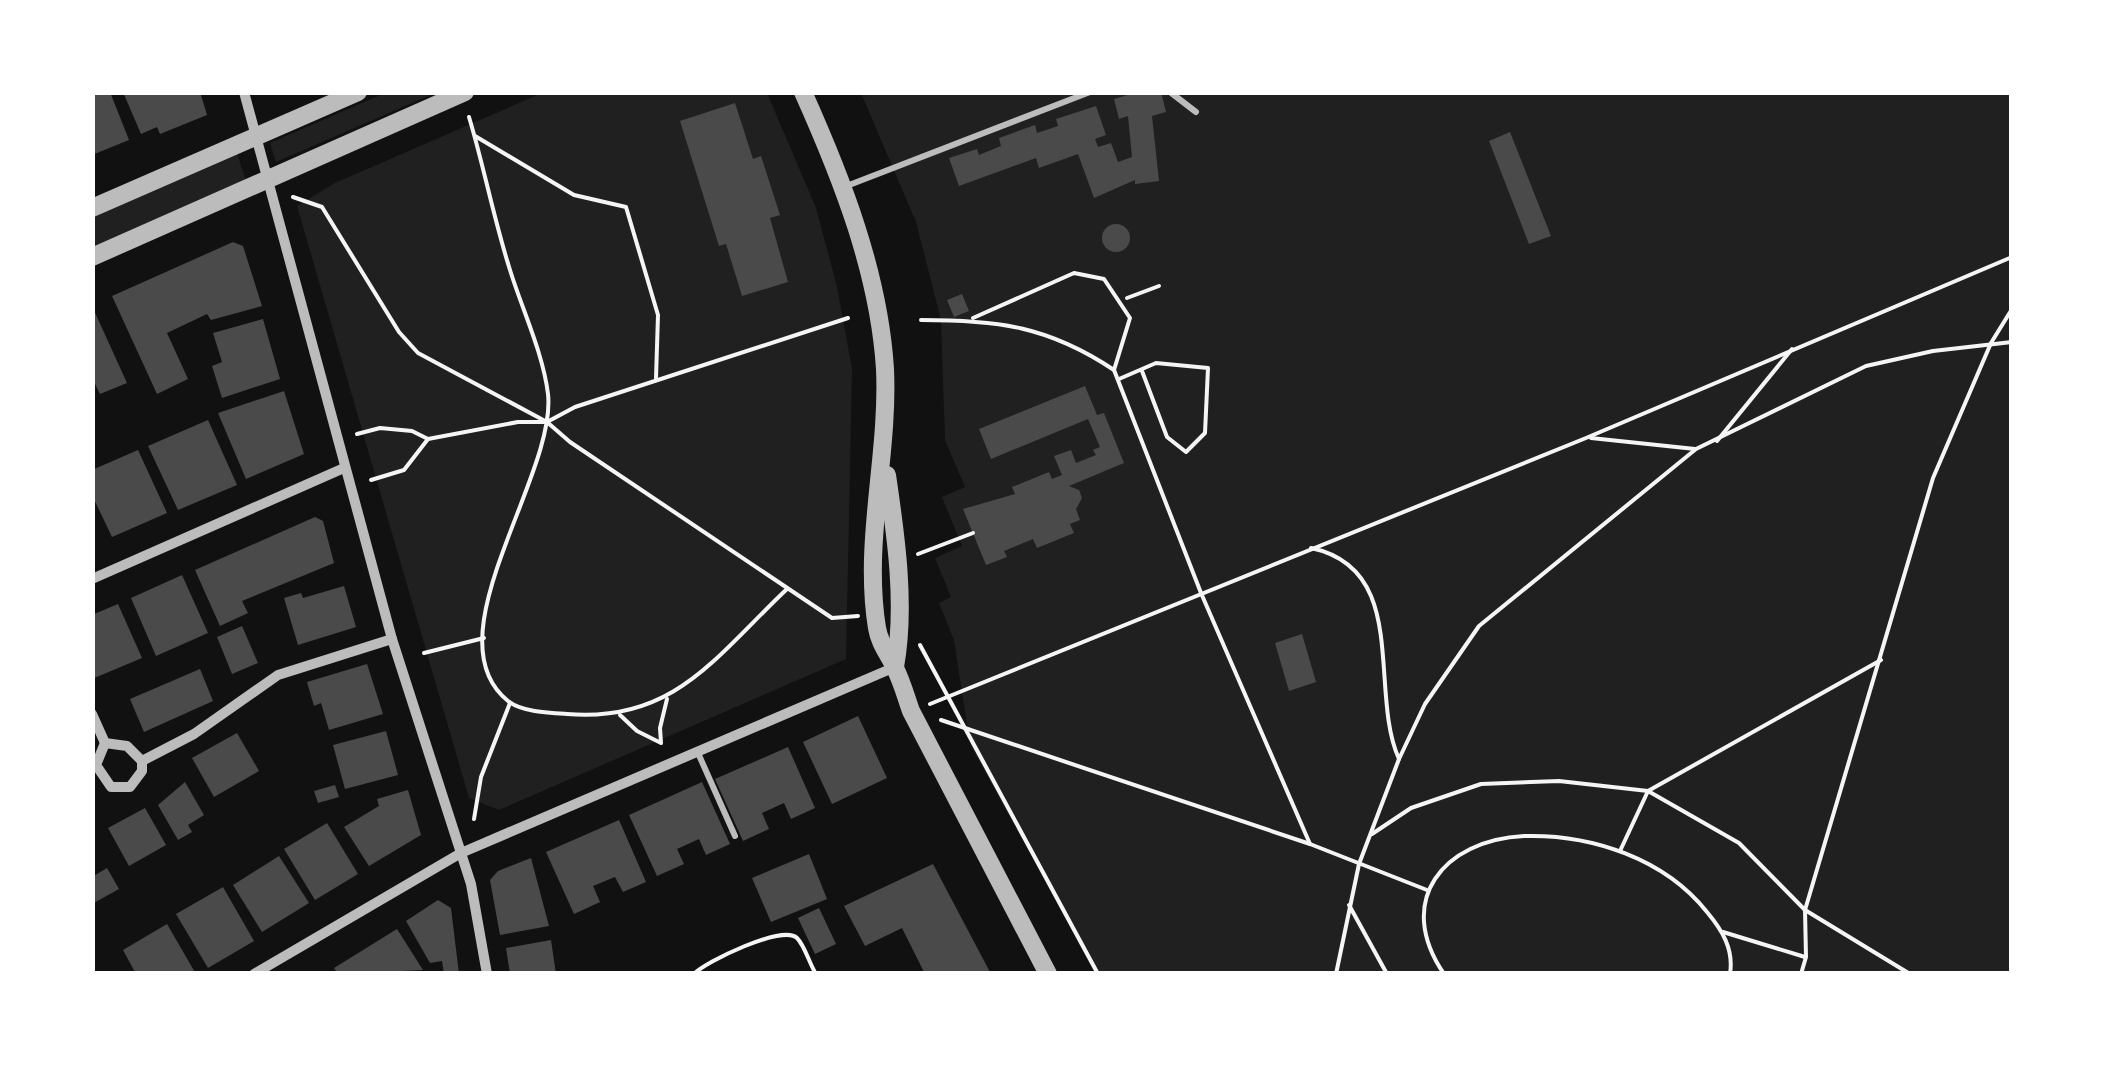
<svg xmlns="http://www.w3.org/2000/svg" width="2104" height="1066" font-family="Karla,sans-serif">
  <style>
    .green { fill: #202020 }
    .building { fill: #4a4a4a }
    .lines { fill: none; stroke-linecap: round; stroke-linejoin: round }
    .path { stroke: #f5f5f5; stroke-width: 4 }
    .service { stroke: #bcbcbc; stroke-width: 6 }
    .minor { stroke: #bcbcbc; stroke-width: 10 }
    .tertiary { stroke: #bcbcbc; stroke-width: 18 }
  </style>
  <rect width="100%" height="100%" fill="#111"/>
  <g class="green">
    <polygon points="385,93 435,93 276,162 270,143"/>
    <polygon points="542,93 767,93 816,208 837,287 852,369 846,659 499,810 469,798 297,206 335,183"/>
    <polygon points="861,93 2011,93 2011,973 1095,973 970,744 954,640 939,603 951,597 935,558 962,546 942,497 965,487 945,440 941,320 916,222"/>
    <polygon points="237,153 246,181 93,248 92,216"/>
  </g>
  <g class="building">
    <polygon points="92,92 110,92 129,140 92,155"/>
    <polygon points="123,92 200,92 207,115 160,134 157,127 141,134"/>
    <polygon points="1138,92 1161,92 1166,112 1152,116 1159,181 1135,184 1135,180 1094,198 1078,154 1039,168 1036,158 959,186 949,158 977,149 979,155 1001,146 999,138 1035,125 1037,133 1058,126 1056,119 1096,106 1106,135 1095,139 1098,147 1111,143 1118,162 1132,157 1128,116 1119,119 1114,99"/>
    <polygon points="735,103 753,159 761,156 780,215 770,218 788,282 742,296 726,244 719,246 680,121"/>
    <polygon points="1510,132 1551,236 1529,244 1489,141"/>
    <circle cx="1116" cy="238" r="14"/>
    <polygon points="233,242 243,246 262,306 211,320 207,314 167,333 188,379 157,394 112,296"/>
    <polygon points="962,294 969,311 954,317 947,300"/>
    <polygon points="92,306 127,383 100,394 92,378"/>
    <polygon points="263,319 280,379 222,398 212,366 222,362 213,333"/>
    <polygon points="1085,386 1097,415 1104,413 1124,463 1069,486 1079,490 1082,498 1076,509 1080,520 1070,524 1074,533 1037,548 1033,539 1004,551 1007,557 986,565 963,509 1015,494 1012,487 1049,472 1052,479 1062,475 1054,456 1071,450 1076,463 1096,455 1093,450 1100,447 1088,419 991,459 979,429"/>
    <polygon points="284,391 304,454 246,479 218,413"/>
    <polygon points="208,420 237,485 178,510 148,446"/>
    <polygon points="138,450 167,513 112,537 92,495 92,470"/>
    <polygon points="315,517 323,521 334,563 242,601 248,613 220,626 195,570"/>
    <polygon points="182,575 208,633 156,656 131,598"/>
    <polygon points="344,586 356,627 298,645 284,598 301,593 303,598"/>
    <polygon points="118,604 142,658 92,679 92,615"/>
    <polygon points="242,626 258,663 232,674 217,637"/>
    <polygon points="1302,634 1316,682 1289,691 1275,643"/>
    <polygon points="367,664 383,714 329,730 321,703 314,706 307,682"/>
    <polygon points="200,669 213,701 144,732 130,699"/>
    <polygon points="858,716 887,778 832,804 803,742"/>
    <polygon points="386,731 398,775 345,789 333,745"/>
    <polygon points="237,733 259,771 214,797 192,758"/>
    <polygon points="788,747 815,808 791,819 784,803 762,813 769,829 743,841 715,779"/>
    <polygon points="185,782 204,815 188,825 192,832 178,840 158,805"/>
    <polygon points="702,782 730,844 706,855 699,839 677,849 684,864 657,876 629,815"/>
    <polygon points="335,785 339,797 318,803 314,791"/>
    <polygon points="408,790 421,835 369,866 344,827 379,806 377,799"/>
    <polygon points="145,808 166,845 129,866 108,828"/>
    <polygon points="619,820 646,882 623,892 615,877 593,886 600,902 574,914 546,852"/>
    <polygon points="327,823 358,874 315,900 284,849"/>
    <polygon points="809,854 827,899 771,922 752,878"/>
    <polygon points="279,856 309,903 262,932 233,885"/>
    <polygon points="531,858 549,926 500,935 490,880 498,871"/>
    <polygon points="933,864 953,902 991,974 925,974 902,928 865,946 844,906"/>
    <polygon points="107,868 119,889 92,904 92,877"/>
    <polygon points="223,887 254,941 208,968 176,914"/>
    <polygon points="438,900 451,908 459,974 444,974 442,961 430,963 406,921"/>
    <polygon points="819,908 836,944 815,954 798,918"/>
    <polygon points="167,924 196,974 136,974 123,950"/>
    <polygon points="397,929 423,970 338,974 334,968"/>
    <polygon points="551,940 556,974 510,974 506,948"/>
  </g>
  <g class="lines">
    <g class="path">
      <path d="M469,117c15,50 25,103 41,153 12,39 33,83 38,124 9,82 -119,244 -40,307 14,11 41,12 59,13 107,9 149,-58 220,-125"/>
      <polyline points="475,136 574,195 626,207 658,315 656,378"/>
      <polyline points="293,197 322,207 399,332 418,353 547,422 570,442 832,618 858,616"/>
      <polyline points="1127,298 1159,286"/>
      <polyline points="973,318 1074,273 1104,279 1130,318 1114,370"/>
      <path d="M921,320c77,0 127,6 193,50l87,223 109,251"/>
      <polyline points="1119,379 1156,363 1208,368 1205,433 1186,452 1167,437 1142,371"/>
      <polyline points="357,434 380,428 412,431 428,439 518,422 547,422 575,407 848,318"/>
      <polyline points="1591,438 1695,449"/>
      <polyline points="1717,441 1792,349"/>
      <polyline points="371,480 404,470 428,439"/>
      <path d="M1311,548c100,21 57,143 88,211"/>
      <polyline points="918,554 973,533"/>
      <polyline points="920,645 1098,974"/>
      <polyline points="424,653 484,638"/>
      <polyline points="930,704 1586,438 2012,257"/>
      <polyline points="620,715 637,731 661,743 660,728 667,699"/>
      <polyline points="941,720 1310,844 1427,890"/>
      <polyline points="474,819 481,777 510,703"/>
      <polyline points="1372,834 1411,808 1481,784 1559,781 1648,791 1739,843 1805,910 1910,974"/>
      <polyline points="1620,851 1648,791 1881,660"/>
      <polyline points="1349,905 1387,974"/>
      <polyline points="1723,932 1805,957"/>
      <path d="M694,974c11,-12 89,-50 103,-36 8,8 12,25 19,36"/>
      <polyline points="1336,974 1359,864 1399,759 1425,704 1479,626 1696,449 1866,366 1933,351 2012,342"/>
      <path d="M1444,974c-50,-73 -1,-134 80,-138 68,-2 141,23 183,76 15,18 27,37 23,62"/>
      <polyline points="1801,974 1806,957 1805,910 1933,478 1991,343 2012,309"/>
    </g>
    <g class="service">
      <polyline points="1170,92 1196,112"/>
      <polyline points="844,187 1090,92"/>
      <polyline points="698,753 735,836"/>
    </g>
    <g class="minor">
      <polyline points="244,92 392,639 471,884 487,974"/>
      <polyline points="92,579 344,468"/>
      <polyline points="92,714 105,743 127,746 142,761 194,734 278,675 392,639"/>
      <polyline points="105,743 96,765 111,787 130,787 142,771 142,761"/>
      <polyline points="254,974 461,853 895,667"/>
    </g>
    <g class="tertiary">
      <path d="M803,92c39,87 76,181 82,277 4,86 -22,173 -8,259 3,17 11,25 18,40 7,14 11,29 16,43l137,263"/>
      <polyline points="92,208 358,92"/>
      <polyline points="92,257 465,92"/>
      <path d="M887,475c9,61 19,131 8,192"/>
    </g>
  </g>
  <rect width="2104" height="1066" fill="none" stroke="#ffffff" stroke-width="190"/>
</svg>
